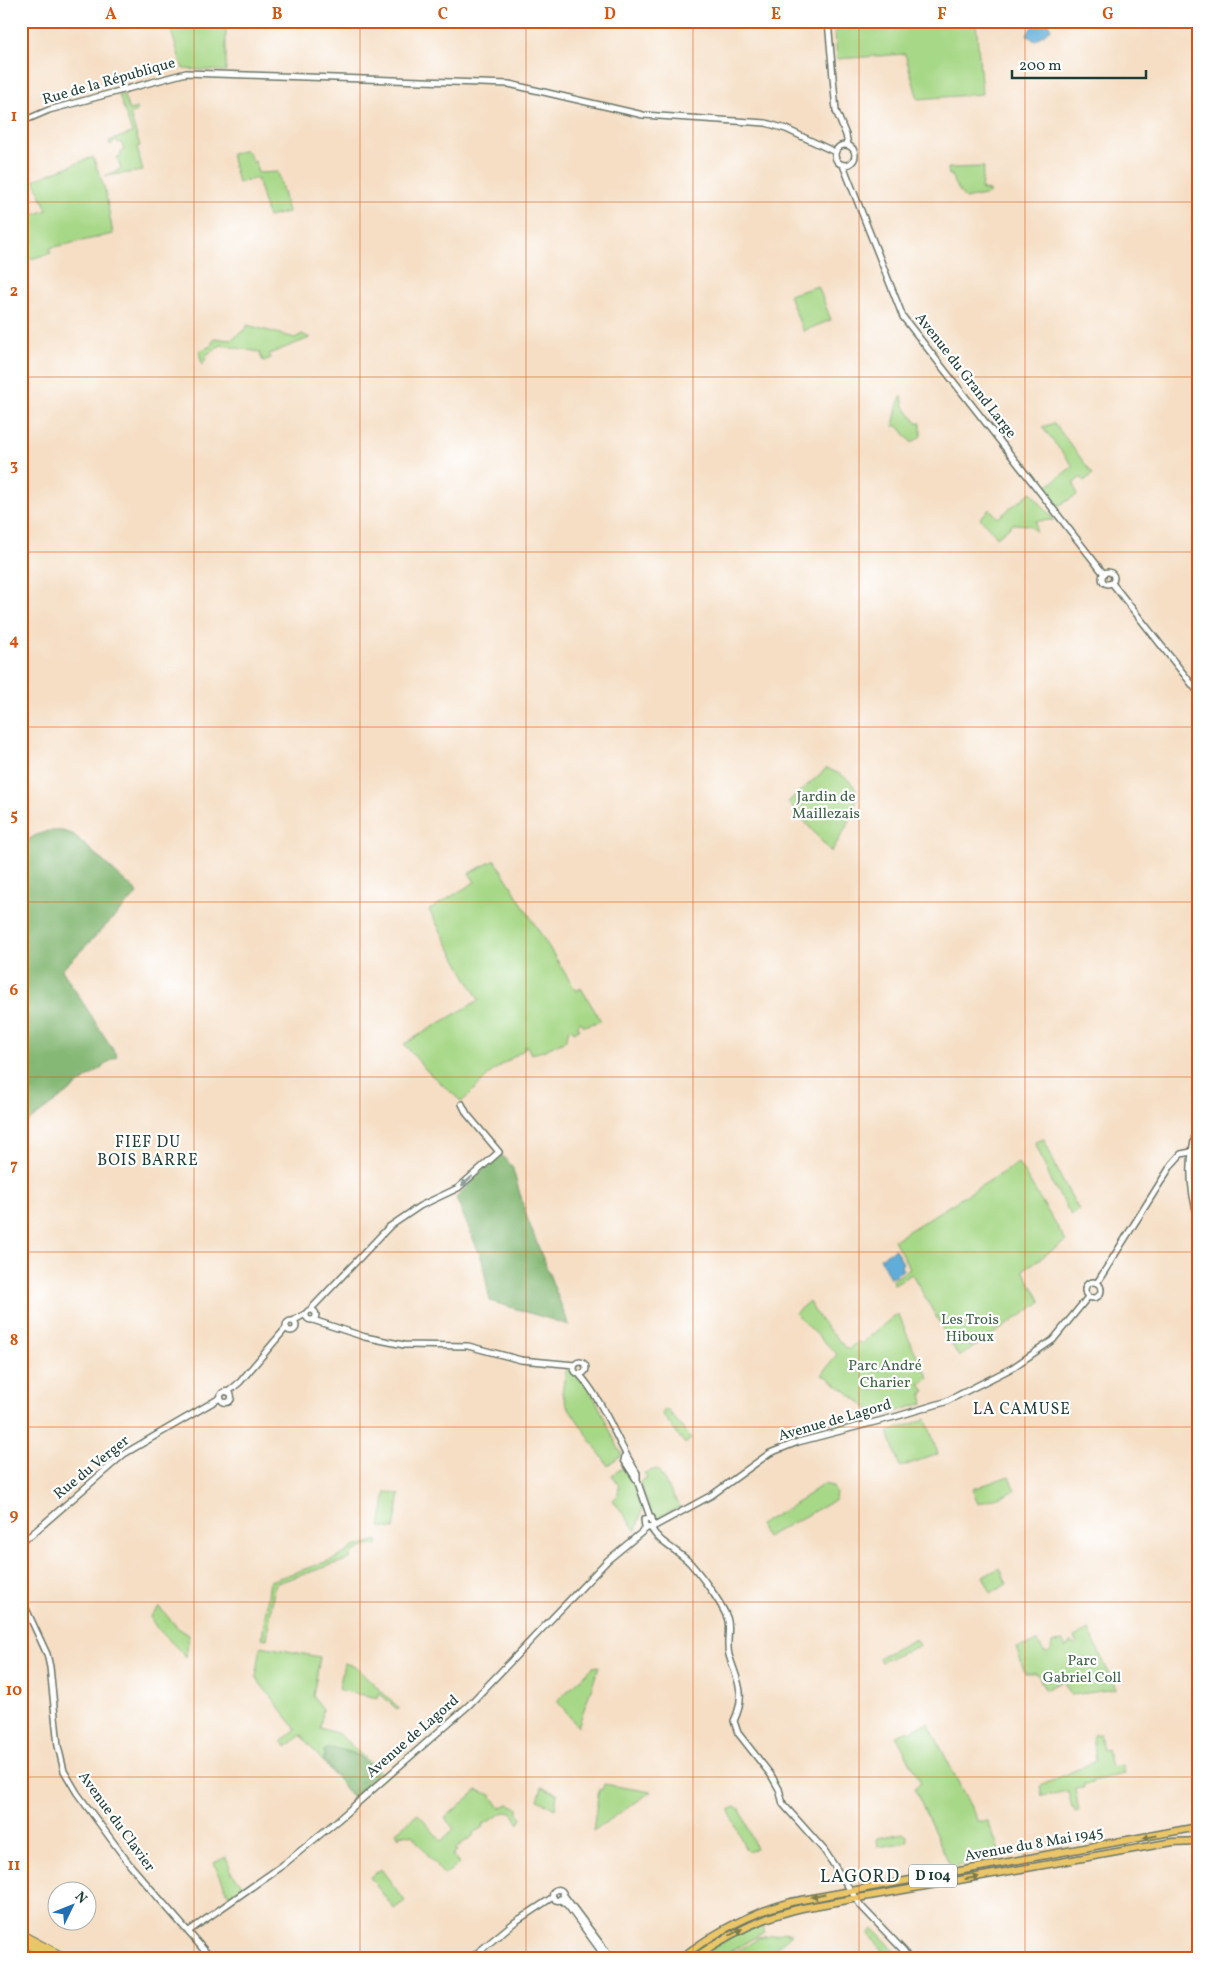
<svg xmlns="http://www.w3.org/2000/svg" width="1219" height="1979" font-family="Vollkorn,serif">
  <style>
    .green { fill: #a7d887; stroke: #638a5e }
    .forest { fill: #85b874; stroke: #527a54 }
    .water { fill: #5eadd8; stroke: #3e7586 }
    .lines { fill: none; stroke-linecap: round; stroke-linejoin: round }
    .tertiary-casing { stroke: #6a7566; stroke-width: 8 }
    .primary-casing { stroke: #6a7566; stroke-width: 9 }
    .trunk-casing { stroke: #6a7566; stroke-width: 9 }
    .tertiary { stroke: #fff; stroke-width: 5 }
    .primary { stroke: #ebc669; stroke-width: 6 }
    .trunk { stroke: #ebc669; stroke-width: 7 }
    .oneway { fill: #8f9e9a }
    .oneway2 { fill: #7b7b4c }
    .grid { fill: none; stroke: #d45610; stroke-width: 1; stroke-opacity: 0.55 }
    .labels { text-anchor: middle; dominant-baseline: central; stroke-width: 4.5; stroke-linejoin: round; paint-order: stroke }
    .shield { fill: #fff; stroke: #627771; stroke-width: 1 }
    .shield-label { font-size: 14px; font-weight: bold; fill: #1f3d34 }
    .street-label { font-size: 15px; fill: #1f3d34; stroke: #fff }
    .park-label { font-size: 15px; fill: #416449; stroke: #fff }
    .neighbourhood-label { font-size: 16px; letter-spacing: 1px; fill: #1f3d34; stroke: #fff }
    .quarter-label { font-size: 18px; letter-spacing: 1px; fill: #1f3d34; stroke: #fff }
    .neatline { fill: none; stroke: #d45610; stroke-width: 2 }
    .grid-label { font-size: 16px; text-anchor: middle; font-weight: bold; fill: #d45610 }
  </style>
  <rect width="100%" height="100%" fill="#fff"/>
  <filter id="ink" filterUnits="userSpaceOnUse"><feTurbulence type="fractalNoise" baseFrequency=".02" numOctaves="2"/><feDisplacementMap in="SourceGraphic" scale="10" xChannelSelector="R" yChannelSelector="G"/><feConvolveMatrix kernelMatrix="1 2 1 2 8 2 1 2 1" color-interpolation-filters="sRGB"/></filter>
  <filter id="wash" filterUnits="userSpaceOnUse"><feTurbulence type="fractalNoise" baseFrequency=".0096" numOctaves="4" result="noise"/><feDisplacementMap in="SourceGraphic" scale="20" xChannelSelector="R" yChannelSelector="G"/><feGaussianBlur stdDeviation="1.12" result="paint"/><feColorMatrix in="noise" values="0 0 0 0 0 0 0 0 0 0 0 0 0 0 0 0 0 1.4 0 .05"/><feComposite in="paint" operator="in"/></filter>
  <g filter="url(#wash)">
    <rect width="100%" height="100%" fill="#f5dec4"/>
    <g class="green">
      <polygon points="168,21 226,21 226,71 183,69"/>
      <polygon points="834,21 976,21 982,94 918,99 905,54 837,59"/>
      <polygon points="123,94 129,110 137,108 137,111 130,114 140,146 137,147 143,171 105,176 121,169 117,157 120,158 121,151 124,150 121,142 118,143 117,140 110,145 109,141 132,133 119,95"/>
      <polygon points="246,150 247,153 249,152 252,162 255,161 258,173 278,172 288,212 268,217 257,178 238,183 231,154"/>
      <polygon points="93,157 105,190 113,234 50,248 51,253 21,262 21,219 47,210 34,180"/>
      <polygon points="984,167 981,189 989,191 989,194 965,199 954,183 952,175 949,175 948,168"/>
      <polygon points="818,286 831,320 803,331 789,295"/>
      <polygon points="247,325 295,338 302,334 310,338 269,354 271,358 263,361 259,352 221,345 205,356 206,359 202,365 199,351 211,346 214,338 231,340 247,328"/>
      <polygon points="902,396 904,406 917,423 921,423 921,436 912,443 898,426 893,426 898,403"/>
      <polygon points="1054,423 1093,474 1084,481 1081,477 1074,483 1077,495 1058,506 1044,489 1073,466 1042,427"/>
      <polygon points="1031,492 1054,520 1036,521 1036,532 1029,525 1013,524 997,537 980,518 990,509 998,518"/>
      <path d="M827,768c9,5 20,8 26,17 12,16 -13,53 -22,67l-43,-50z"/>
      <polygon points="495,860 576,991 581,988 601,1021 584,1026 581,1022 577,1025 579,1029 574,1032 572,1029 569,1030 566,1040 543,1051 531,1054 527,1046 524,1047 525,1049 493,1071 462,1102 427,1071 404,1044 479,1000 429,910 475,882 469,873"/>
      <polygon points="1044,1139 1061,1178 1079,1210 1071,1215 1052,1183 1035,1142"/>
      <polygon points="1018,1163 1066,1241 1023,1270 1041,1302 959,1357 912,1274 894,1284 892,1280 910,1269 894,1240"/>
      <path d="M809,1301c8,18 25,34 39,49l10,-9 3,3 33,-28 5,-1 11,27 19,36 -9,6 5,8 -3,2 2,9 -45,14 -53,-41 -1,1 -3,-2 15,-21 -42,-41z"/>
      <path d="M566,1368c31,17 38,57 56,86l-14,12 -41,-61 -5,-12z"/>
      <polygon points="665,1409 668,1410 691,1439 685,1444 662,1414"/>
      <polygon points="926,1419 938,1454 900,1467 888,1432"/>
      <polygon points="622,1468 636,1485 643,1507 636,1531 613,1500 618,1495 619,1486 612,1475"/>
      <polygon points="657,1469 680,1507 657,1518 652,1516 640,1482 647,1477 644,1473"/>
      <polygon points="1009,1476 1015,1491 978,1504 973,1489"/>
      <polygon points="824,1484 832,1486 836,1492 835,1500 766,1537 759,1525 803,1499 803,1498"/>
      <polygon points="386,1492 400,1494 394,1529 380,1527"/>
      <path d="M378,1540l-1,6c-8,-2 -20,3 -26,8l-1,5 -73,24 -3,5 -7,51 -5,-1 8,-57 67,-23 17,-11z"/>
      <polygon points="1000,1568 1007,1584 991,1593 983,1576"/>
      <polygon points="159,1607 178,1628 189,1635 186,1657 156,1627 150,1617"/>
      <polygon points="1089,1630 1116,1689 1071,1695 1063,1681 1045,1690 1037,1673 1025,1673 1016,1648 1038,1642 1044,1652 1048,1653 1051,1650 1052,1643 1063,1642 1065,1648 1072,1642 1074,1645 1077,1644 1074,1637"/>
      <polygon points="916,1639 919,1646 881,1662 879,1657"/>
      <path d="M261,1646l59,11 -7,39 10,13 -3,19 19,6 43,40 -3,2c-21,-23 -23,-27 -55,-25v9l11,16 -34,-41 -14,12 -5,-6 14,-12 -40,-51z"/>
      <polygon points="344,1663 355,1666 399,1708 398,1710 379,1693 378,1698 339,1690"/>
      <polygon points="599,1666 578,1727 557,1701 593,1667"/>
      <polygon points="928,1723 978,1821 988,1821 1001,1856 951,1867 914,1788 921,1783 896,1735 909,1730 912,1732 915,1728"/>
      <polygon points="1100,1734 1103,1750 1107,1749 1111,1767 1122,1765 1124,1774 1092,1781 1092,1783 1083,1785 1084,1788 1075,1789 1079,1811 1075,1812 1074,1807 1072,1807 1068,1791 1042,1796 1040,1786 1096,1761 1093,1735"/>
      <polygon points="604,1784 651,1792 593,1831 599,1789 602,1790"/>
      <polygon points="542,1787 557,1793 555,1809 538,1800"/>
      <polygon points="477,1790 491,1795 500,1808 508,1804 518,1808 518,1813 522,1817 519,1824 512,1813 505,1812 482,1825 483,1827 473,1833 474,1835 456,1848 457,1851 452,1855 459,1864 444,1875 412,1835 400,1834 399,1837 396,1832 418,1814 441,1841 454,1829 445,1818"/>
      <polygon points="735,1807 740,1809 756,1848 748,1851 745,1848 730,1813 729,1810"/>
      <polygon points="903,1833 907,1836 907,1842 878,1847 877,1838"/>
      <polygon points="226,1857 232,1873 246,1888 230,1898 214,1863"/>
      <polygon points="381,1869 405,1901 394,1909 370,1877"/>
      <polygon points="764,1922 764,1932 719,1958 699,1958 734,1935"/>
      <polygon points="873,1928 899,1955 900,1958 889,1958 869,1934"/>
      <path d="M784,1932l8,2 -26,22 -37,2c8,-10 21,-11 28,-20l20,-3z"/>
    </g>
    <g class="forest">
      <polygon points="48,831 62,831 73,834 138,893 62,970 117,1056 21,1127 21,844 36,835"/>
      <polygon points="499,1152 512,1166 526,1215 569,1325 490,1301 482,1260 456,1198"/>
      <path d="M328,1748c27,2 33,9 51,28l-26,23 -29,-38v-11z"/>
    </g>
    <g class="water">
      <polygon points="1039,21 1047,21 1051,29 1035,41 1027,35 1031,28"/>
      <polygon points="895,1249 903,1263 901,1266 903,1270 890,1278 880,1258"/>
    </g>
  </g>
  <g filter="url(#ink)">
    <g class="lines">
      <g class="tertiary-casing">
        <g id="tertiary">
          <polyline points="828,21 836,111 846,135 848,145"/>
          <polyline points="21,122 49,110 186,73 509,84 643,115 766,123 786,129 835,152"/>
          <circle cx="845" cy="155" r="10"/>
          <polyline points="843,165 903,317 1104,574"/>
          <circle cx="1108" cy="578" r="6"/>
          <polyline points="1112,583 1198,692"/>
          <path d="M1198,1126c-10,30 -9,61 0,91"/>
          <circle cx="1093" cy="1290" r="8"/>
          <polyline points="1097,1283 1172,1164 1181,1154 1191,1152"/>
          <circle cx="311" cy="1315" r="5"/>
          <polyline points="310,1310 389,1227 420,1206 458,1188 499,1152 467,1114 462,1104"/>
          <polyline points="313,1320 365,1337 404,1345 468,1346 521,1360 575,1365"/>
          <circle cx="291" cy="1326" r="5"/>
          <polyline points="293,1321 305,1314"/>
          <circle cx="580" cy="1368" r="6"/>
          <path d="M579,1374c26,29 37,67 58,99v7l13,37"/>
          <circle cx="226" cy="1397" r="5.5"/>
          <polyline points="228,1392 240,1382 286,1328"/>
          <polyline points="625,1456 624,1460 636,1479"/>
          <polyline points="653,1525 652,1518 644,1519 645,1527 651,1528 712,1495 770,1453 798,1442 898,1416 945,1402 1012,1368 1053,1340 1088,1297"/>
          <path d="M651,1528c8,15 28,23 39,35 10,11 35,44 38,58 2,11 -2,23 1,34 8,26 18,38 5,66l4,12 33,42 8,14 4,15 41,46 37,56 43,45 4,7"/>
          <polyline points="21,1540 31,1535 124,1454 220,1398"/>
          <polyline points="21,1598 47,1654 50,1667 58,1746 64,1771 77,1793 130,1865 211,1958"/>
          <circle cx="558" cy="1895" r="5.5"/>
          <polyline points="563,1894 611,1958"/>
          <polyline points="560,1899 568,1906 606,1958"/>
          <polyline points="189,1931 283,1865 338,1820 469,1705 608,1560 647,1528"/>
          <polyline points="471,1958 515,1922 553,1897"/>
        </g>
      </g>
      <g class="primary-casing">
        <g id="primary">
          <path d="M681,1958c34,-26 69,-45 110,-56l407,-75"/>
          <path d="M694,1958c34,-24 68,-41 108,-50l371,-66 25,-1"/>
        </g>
      </g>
      <g class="trunk-casing">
        <g id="trunk">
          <polyline points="21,1934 66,1958"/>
          <polyline points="21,1941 52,1958"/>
        </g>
      </g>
      <use href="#tertiary" class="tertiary"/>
      <use href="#primary" class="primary"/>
      <use href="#trunk" class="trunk"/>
    </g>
    <defs><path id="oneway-solid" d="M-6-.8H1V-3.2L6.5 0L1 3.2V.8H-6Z" transform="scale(1.25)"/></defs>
    <use class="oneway" href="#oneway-solid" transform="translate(467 1181) rotate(138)"/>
    <g class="oneway2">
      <use href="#oneway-solid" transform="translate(1150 1837) rotate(169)"/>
      <use href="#oneway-solid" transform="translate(972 1878) rotate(-10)"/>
      <use href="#oneway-solid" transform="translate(818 1896) rotate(169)"/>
      <use href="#oneway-solid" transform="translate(736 1932) rotate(-28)"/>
    </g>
  </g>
  <path class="grid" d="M194,21v1937M360,21v1937M526,21v1937M693,21v1937M859,21v1937M1025,21v1937M21,202h1177M21,377h1177M21,552h1177M21,727h1177M21,902h1177M21,1077h1177M21,1252h1177M21,1427h1177M21,1602h1177M21,1777h1177"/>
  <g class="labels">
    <rect class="shield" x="909" y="1864.5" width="48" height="23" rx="4"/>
    <g class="shield-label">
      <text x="933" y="1876">D 104</text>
    </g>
    <g class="street-label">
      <text transform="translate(109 82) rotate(-16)">Rue de la République</text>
      <text transform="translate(965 376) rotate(52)">Avenue du Grand Large</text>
      <text transform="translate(835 1421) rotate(-16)">Avenue de Lagord</text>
      <text transform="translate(92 1468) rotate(-39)">Rue du Verger</text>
      <text transform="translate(413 1737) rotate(-41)">Avenue de Lagord</text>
      <text transform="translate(116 1822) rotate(54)">Avenue du Clavier</text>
      <text transform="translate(1034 1845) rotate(-10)">Avenue du 8 Mai 1945</text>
    </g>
    <g class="park-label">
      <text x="826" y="797">Jardin de<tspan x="826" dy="17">Maillezais</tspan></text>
      <text x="970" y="1320">Les Trois<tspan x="970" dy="17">Hiboux</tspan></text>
      <text x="885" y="1366">Parc André<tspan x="885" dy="17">Charier</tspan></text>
      <text x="1082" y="1661">Parc<tspan x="1082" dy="17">Gabriel Coll</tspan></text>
    </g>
    <g class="neighbourhood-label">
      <text x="148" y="1143">FIEF DU<tspan x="148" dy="18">BOIS BARRE</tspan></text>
      <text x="1022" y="1410">LA CAMUSE</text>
    </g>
    <g class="quarter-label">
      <text x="860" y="1877">LAGORD</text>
    </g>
  </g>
  <rect width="1219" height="1979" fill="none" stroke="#fff" stroke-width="55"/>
  <g transform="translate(72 1906) rotate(47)"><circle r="24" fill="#ffffff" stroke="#a5b1ae"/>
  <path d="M0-4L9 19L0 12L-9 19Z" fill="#1f6fb2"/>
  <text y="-8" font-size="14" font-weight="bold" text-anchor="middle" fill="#1f3d34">N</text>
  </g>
  <path d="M1012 70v8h134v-8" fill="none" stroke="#1f3d34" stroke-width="2.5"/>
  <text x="1019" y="70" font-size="15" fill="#1f3d34" stroke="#ffffff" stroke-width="4" paint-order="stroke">200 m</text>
  <rect x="28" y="28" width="1164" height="1924" class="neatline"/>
  <g class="grid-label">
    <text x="111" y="19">A</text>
    <text x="277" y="19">B</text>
    <text x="443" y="19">C</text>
    <text x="610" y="19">D</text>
    <text x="776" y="19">E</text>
    <text x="942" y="19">F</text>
    <text x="1108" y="19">G</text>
    <text x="14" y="121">1</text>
    <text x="14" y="296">2</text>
    <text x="14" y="470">3</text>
    <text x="14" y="645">4</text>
    <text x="14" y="820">5</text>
    <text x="14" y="995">6</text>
    <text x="14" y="1170">7</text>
    <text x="14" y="1345">8</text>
    <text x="14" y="1520">9</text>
    <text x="14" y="1695">10</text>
    <text x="14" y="1870">11</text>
  </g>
</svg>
